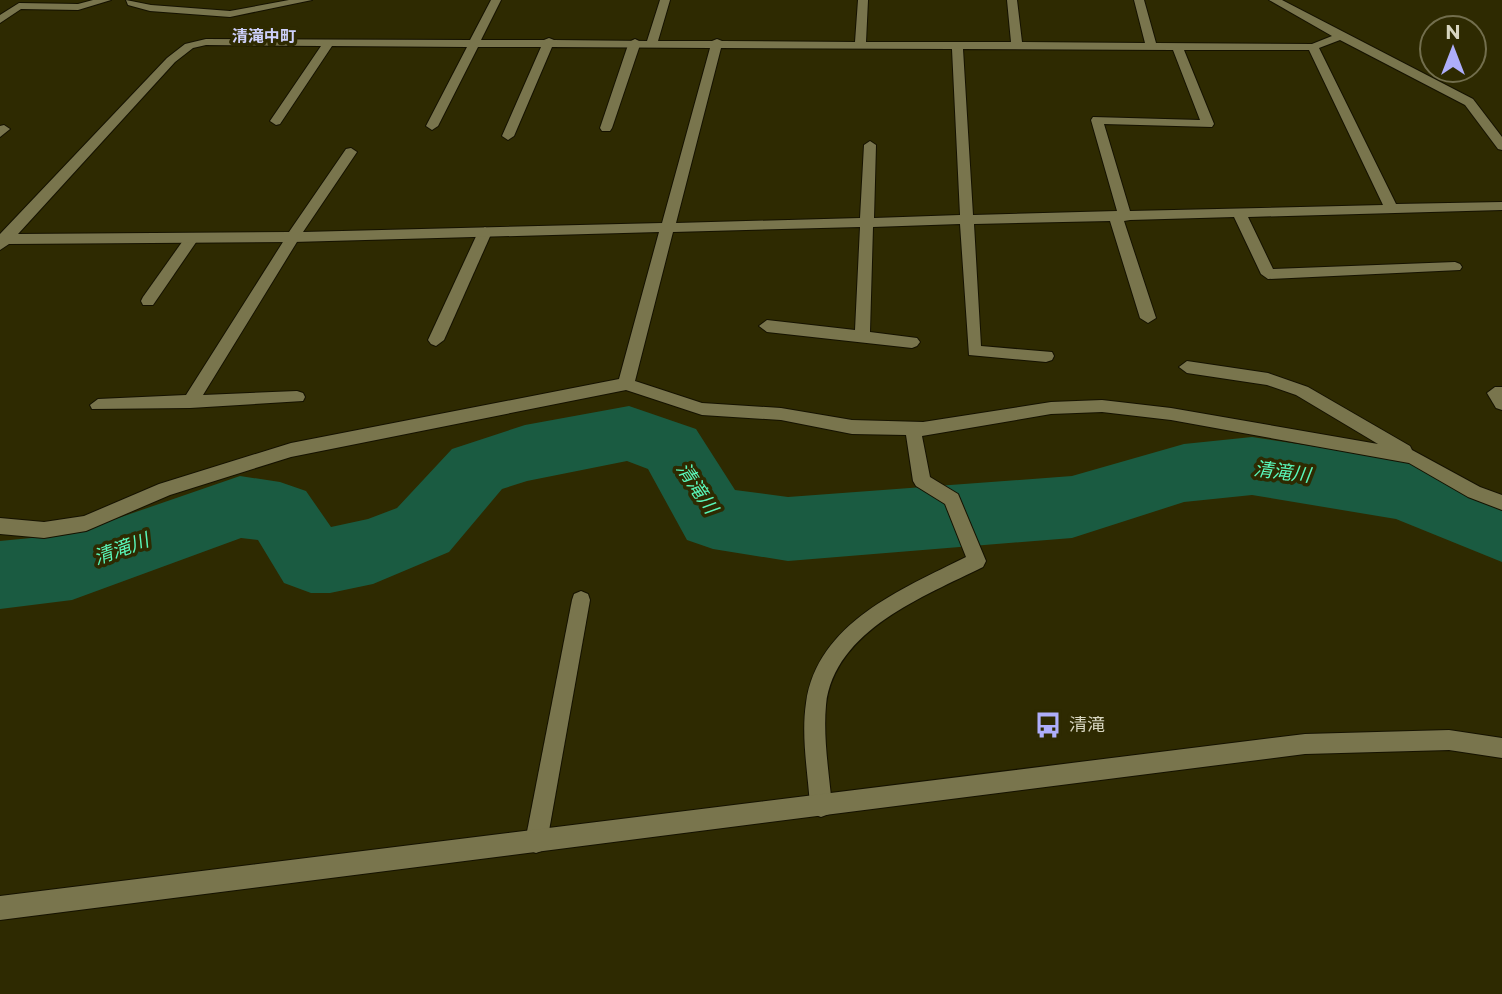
<svg xmlns="http://www.w3.org/2000/svg" width="1502" height="994" font-family="Montserrat,'Noto Sans JP',sans-serif">
  <style>
    .lines { fill: none; stroke-linecap: round; stroke-linejoin: round }
    .river { fill: #1a5b41; fill-rule: evenodd }
    .lane-casing { stroke: #151200; stroke-width: 2 }
    .street-casing { stroke: #151200; stroke-width: 2 }
    .secondary-casing { stroke: #151200; stroke-width: 2 }
    .lane { fill: #79754d; fill-rule: evenodd }
    .street { fill: #79754d; fill-rule: evenodd }
    .secondary { fill: #79754d; fill-rule: evenodd }
    .labels { text-anchor: middle; dominant-baseline: central; stroke-width: 7; stroke-linejoin: round; paint-order: stroke }
    .far-neighbourhood-label { font-size: 16px; font-weight: bold; fill: #ced0fb; stroke: #2e2a01 }
    .poi-label { font-size: 18px; fill: #d7d5c0; stroke: #2e2a01; text-anchor: start }
    .water-label { font-size: 19px; font-style: italic; fill: #59f7b9; stroke: #2e2a01 }
  </style>
  <rect width="100%" height="100%" fill="#2e2a01"/>
  <g class="lines">
    <polygon class="river" points="629,406 696,429 735,490 788,497 1072,476 1184,444 1252,437 1403,460 1502,498 1502,562 1396,519 1252,495 1184,502 1072,538 788,561 713,549 687,540 648,469 627,461 527,481 502,489 449,552 373,584 330,593 311,593 284,583 258,540 241,538 72,600 0,609 0,541 72,534 240,476 280,482 306,491 331,527 368,519 397,508 452,449 525,425"/>
    <g class="lane-casing">
      <g id="lane">
        <polygon points="635,39 641,42 612,128 610,131 602,131 600,128 629,42"/>
        <polygon points="485,227 492,232 444,340 436,346 431,344 428,340 478,232"/>
        <polygon points="293,232 300,237 203,395 297,391 303,393 305,397 303,401 190,408 92,409 90,405 98,399 186,395 288,234"/>
        <polygon points="192,233 199,238 153,305 143,305 141,301 143,297 187,235"/>
        <polygon points="581,591 588,594 590,600 547,842 544,850 536,853 528,850 525,842 572,600 574,594"/>
      </g>
    </g>
    <g class="street-casing">
      <g id="street">
        <polygon points="93,0 111,0 78,10 21,9 0,23 0,15 19,3 78,4"/>
        <polygon points="126,0 151,5 230,11 289,0 312,0 230,17 150,11 128,5"/>
        <path d="M491,0h10l-20,40h63l5,-2 5,2 93,1 13,-41h10l-12,41h54l5,-2 5,2 133,1 3,-42h10l-2,42h145l-4,-42h10l5,42 123,1 -11,-43h10l12,43 156,1 20,-8 -63,-36h13l191,99 29,38v13l-4,-1 -33,-44 -125,-65 -21,8 77,156 106,-2v8l-254,7 25,52 182,-7 5,2 2,3 -2,3 -192,9 -7,-5 -27,-57 -104,3 -6,1 32,97 -8,5 -8,-5 -30,-97 -136,3 7,122 71,6 2,4 -2,4 -6,2 -77,-7 -9,-131 -87,3 -3,105 47,6 3,4 -3,4 -5,2 -145,-16 -8,-6 8,-6 88,10 5,-103 -187,5 -38,149 67,22 79,5 71,12 71,2 128,-20 51,-2 69,8 207,36 -82,-49 -29,-10 -80,-12 -8,-6 8,-6 81,12 40,14 102,59 2,4 68,37 22,8v15l-34,-13 -59,-34 -238,-43 -69,-8 -51,2 -129,22 8,41 28,17 28,67 -3,6c-58,29 -149,63 -157,138 -3,33 3,68 6,101l-3,8 -8,3 -8,-3 -3,-8c-2,-33 -9,-69 -4,-103 11,-80 96,-114 160,-146l-21,-53 -29,-18 -3,-5 -7,-46 -54,-1 -71,-14 -79,-5 -76,-25 -335,67 -121,38 -84,36 -42,7 -44,-4v-16l44,4 40,-6 75,-32 132,-41 328,-64 40,-147 -366,10 -284,2 -9,6v-16l167,-176 18,-14 21,-5 264,1zM206,45l115,1 -51,75 6,4 4,-1 52,-78 135,1 -41,79 6,4 6,-4 40,-79h63l-39,89 6,4 6,-4 38,-89 158,1 -48,175 -359,9 54,-80 -6,-4 -5,1 -57,83 -271,2 157,-172 18,-14zM721,48l231,1 8,166 -86,3 2,-73 -6,-4 -6,4 -4,73 -184,5zM963,49l210,1 27,70 -107,-3 -2,3 26,91 -144,4zM1184,50h125l74,155 -253,6 -26,-87 108,3 2,-3z"/>
        <polygon points="4,125 10,129 0,137 0,126"/>
        <polygon points="1495,387 1502,387 1502,410 1496,408 1487,393"/>
      </g>
    </g>
    <g class="secondary-casing">
      <polygon id="secondary" points="1449,730 1502,738 1502,758 1449,750 1305,754 0,920 0,896 1305,734"/>
    </g>
    <use href="#lane" class="lane"/>
    <use href="#street" class="street"/>
    <use href="#secondary" class="secondary"/>
  </g>
  <defs>
    <g id="bus-bare" transform="scale(2.1)"><path d="M-5-6H5V4H4V6H2V4H-2V6H-4V4H-5ZM-3.5-4V0h7V-4ZM-3.5 1.2v1.5H-2V1.2ZM2 1.2v1.5H3.5V1.2Z" fill="#aeaefb" stroke="#2e2a01" stroke-width="2.5" paint-order="stroke"/></g>
  </defs>
  <g fill-rule="evenodd">
    <use href="#bus-bare" x="1048" y="725"/>
  </g>
  <g class="labels">
    <g class="far-neighbourhood-label">
      <text x="264" y="36">清滝中町</text>
    </g>
    <g class="poi-label">
      <text x="1069" y="725">清滝</text>
    </g>
    <g class="water-label">
      <text transform="translate(1282 472) rotate(7)">清滝川</text>
      <text transform="translate(697 488) rotate(56)">清滝川</text>
      <text transform="translate(121 549) rotate(-20)">清滝川</text>
    </g>
  </g>
  <g transform="translate(1453 49)"><circle r="33" fill="#2e2a01" stroke="#726e4d" stroke-width="2"/>
  <path d="M0-5L12 26L0 18L-12 26Z" fill="#aeaefb"/>
  <text y="-10" font-size="19" font-weight="bold" text-anchor="middle" fill="#d7d5c0">N</text>
  </g>
</svg>
